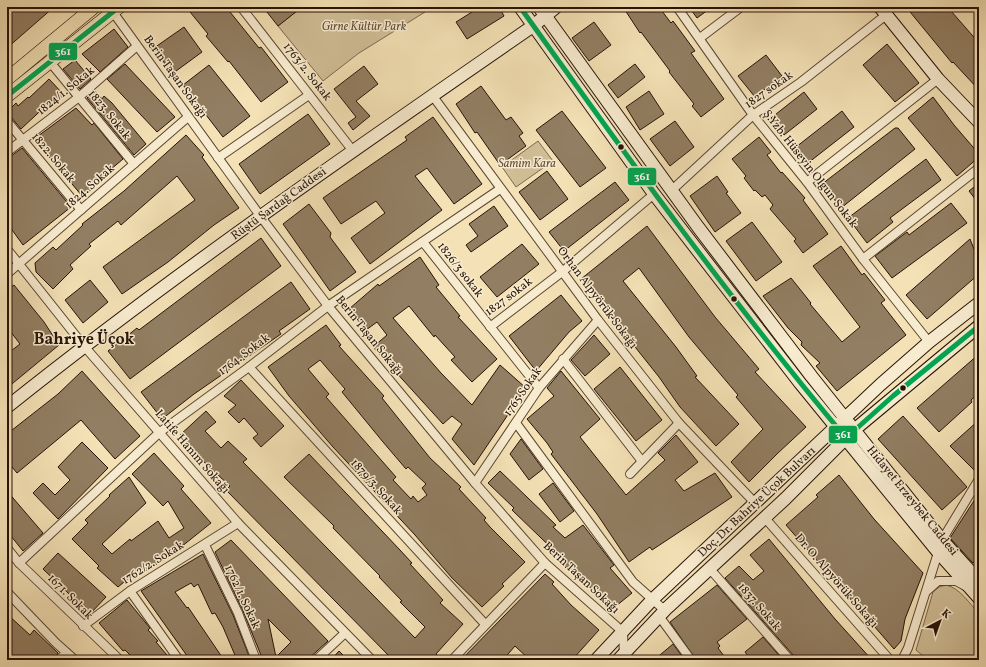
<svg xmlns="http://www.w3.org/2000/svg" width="986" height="667" font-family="Vollkorn,serif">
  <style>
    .green { fill: #d1bf98; stroke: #7c6850 }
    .building { fill: #927e62; stroke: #271207; fill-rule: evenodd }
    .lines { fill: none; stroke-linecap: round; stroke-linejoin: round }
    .street-casing { stroke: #5a4633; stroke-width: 10 }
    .secondary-casing { stroke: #271207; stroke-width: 14 }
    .primary-casing { stroke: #271207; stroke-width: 14 }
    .street { stroke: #f8ecd0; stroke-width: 8 }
    .secondary { stroke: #f8ecd0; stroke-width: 12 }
    .primary { stroke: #f4e2b6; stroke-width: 13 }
    .bus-1-casing { stroke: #f8ecd0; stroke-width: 8 }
    .bus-1 { stroke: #00a651; stroke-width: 5 }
    .bus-dot { fill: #271207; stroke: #f8ecd0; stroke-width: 1.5 }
    .labels { text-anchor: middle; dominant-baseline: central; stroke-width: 3; stroke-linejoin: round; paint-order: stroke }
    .park-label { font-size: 12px; font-style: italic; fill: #624f3a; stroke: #f8ecd0 }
    .street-label { font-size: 12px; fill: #271207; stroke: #f8ecd0 }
    .district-label { font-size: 16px; font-weight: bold; fill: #271207; stroke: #f8ecd0 }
    .line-badge { stroke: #f8ecd0; stroke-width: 1.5 }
    .badge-label { font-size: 11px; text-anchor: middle; font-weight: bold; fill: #fff }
  </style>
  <rect width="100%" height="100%" fill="#f4e2b6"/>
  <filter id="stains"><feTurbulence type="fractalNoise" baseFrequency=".005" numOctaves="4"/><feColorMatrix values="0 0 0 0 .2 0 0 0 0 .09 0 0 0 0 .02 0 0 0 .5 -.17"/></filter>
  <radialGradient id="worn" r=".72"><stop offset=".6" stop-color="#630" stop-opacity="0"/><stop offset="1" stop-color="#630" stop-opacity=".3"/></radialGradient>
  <g class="green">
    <polygon points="302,7 423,7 425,12 359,53 323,81 278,26"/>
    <polygon points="538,141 553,161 516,187 502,167"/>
    <path d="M946,585c14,3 24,19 33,29v46h-51l-12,-10 17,-58 6,-5z"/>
  </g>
  <g class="building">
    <polygon points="7,7 54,7 7,48"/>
    <polygon points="186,7 226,7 259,48 261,47 288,82 261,102 229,61 228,62 206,36 208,34"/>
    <polygon points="263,7 302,7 278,26"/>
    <polygon points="480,7 499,7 504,16 467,39 456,22"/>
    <polygon points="623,7 659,7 671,23 673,21 695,51 691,53 724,99 701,117 692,106 694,104 669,72 670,71 641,32 640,33"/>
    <polygon points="689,7 712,7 697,18"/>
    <polygon points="906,7 956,7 951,11 979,43 979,90 953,62 952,63"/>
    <polygon points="594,22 611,45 589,61 572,38"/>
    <polygon points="184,27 202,52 172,74 154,48"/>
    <polygon points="114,29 128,47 100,72 82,54"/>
    <polygon points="887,44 919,83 895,102 863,65"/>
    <polygon points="766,55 782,76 755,97 738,76"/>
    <polygon points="75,60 91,79 80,89 63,69"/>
    <polygon points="125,64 175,117 157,132 107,79"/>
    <polygon points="635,64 645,77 618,98 608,85"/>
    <polygon points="209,65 250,116 223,137 183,85"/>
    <polygon points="364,66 378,84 356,101 370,116 353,130 348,123 356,117 334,89"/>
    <polygon points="49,79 64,95 55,103 52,100 21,129 11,117 7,116 7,112 16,103 18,106 28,97 29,98"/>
    <polygon points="481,86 506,120 511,117 523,133 519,136 526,146 500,165 477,132 475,133 456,104"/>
    <polygon points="95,91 102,99 104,96 112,103 146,144 134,155 87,98"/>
    <polygon points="649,91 664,114 640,130 626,107"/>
    <polygon points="804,92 817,109 784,135 771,118"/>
    <polygon points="933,97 954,125 979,154 979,157 957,176 908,118"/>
    <polygon points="76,108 92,125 94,123 123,159 97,181 99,183 83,197 34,139"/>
    <polygon points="562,111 606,168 580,187 536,130"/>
    <polygon points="842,111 854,127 808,163 796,147"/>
    <polygon points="308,114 330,144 260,194 239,164"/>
    <polygon points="433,117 482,184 454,204 427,168 415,176 442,210 370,264 351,238 385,213 376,201 341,224 323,198 407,140 405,137"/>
    <polygon points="675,121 694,147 670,166 650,139"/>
    <polygon points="895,128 898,128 915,149 841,208 822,184"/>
    <polygon points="186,135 204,155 202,157 239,208 214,225 168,262 122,294 103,267 195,200 177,176 121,225 118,221 89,244 91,246 70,265 73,269 53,289 36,272 35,263 53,247 56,250 83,225 82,224 124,191"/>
    <polygon points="759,137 771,152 767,155 781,173 782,172 805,198 803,200 828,234 803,253 794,241 796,239 770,209 773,205 765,195 762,197 755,190 754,191 744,178 746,176 732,159"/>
    <polygon points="22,148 71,207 23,245 7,223 7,159"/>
    <polygon points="926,159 941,180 890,218 893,222 867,243 848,218"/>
    <polygon points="547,171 568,199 540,220 519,192"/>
    <polygon points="717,176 728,192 726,193 741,213 715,232 690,196"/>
    <polygon points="615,182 629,200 564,251 549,232"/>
    <polygon points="979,183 979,204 969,191"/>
    <polygon points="951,203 967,223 892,278 875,256 907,232 909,235"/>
    <polygon points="309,204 331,233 330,237 356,272 330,291 283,224"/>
    <polygon points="494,206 508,226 471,252 466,245 478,236 469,224"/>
    <polygon points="752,222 782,262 756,281 726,241"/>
    <polygon points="647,226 715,317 759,369 755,372 806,427 778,453 749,482 731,462 763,429 736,397 738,395 689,337 639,268 623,281 676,347 697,376 695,377 739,424 716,446 680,407 659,377 581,279"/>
    <polygon points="261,238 281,266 130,379 108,351 137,328 139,330"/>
    <polygon points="970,239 979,262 979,274 927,319 906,295"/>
    <polygon points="522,244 539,264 497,297 480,277"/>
    <polygon points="841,246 862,275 864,273 885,300 881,303 906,335 837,391 816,366 820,363 801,345 802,342 788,328 763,296 791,278 811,303 810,304 842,342 860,327 813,266"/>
    <polygon points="420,257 439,285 436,287 460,316 458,317 497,359 472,382 451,360 455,357 435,335 434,337 409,306 393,318 441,373 472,405 500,365 526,388 474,465 452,439 462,424 452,416 443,424 373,347 387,335 377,322 366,330 349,309 378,284 379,286"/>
    <polygon points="90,280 108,302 83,323 65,300"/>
    <polygon points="291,282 310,309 279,331 281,334 194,394 162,419 141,392"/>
    <polygon points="14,285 44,322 59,345 7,388 7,354 20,344 7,327 7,290"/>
    <polygon points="561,295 582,321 569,332 536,371 509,336"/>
    <path d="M326,325l15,20 -2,1 45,50 -2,2 48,60 31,29 -2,2 27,29 -2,2 6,7 35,35 -23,22 2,2 -22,21 -30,-29 -37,-43 -82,-88 -44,-51 -21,-29zM320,360l25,29 -3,3 41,50 23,27 2,-2 18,17 -4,4 5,7 -9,7 -5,-6 -2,3 -18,-19 3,-3 -70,-80 3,-3 -21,-25z"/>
    <polygon points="594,335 610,354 585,376 571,360"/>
    <polygon points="979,354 979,393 971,400 972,402 939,432 917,408"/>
    <polygon points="620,367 662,420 636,441 594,389"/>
    <polygon points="82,371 140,436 115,459 81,420 17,473 7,461 7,434 58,394"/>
    <polygon points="561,371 600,419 580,437 626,495 665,460 658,453 676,435 698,462 675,480 684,491 715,473 732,497 652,550 650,547 629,562 597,514 551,454 553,452 547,443 527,419 554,396 547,388"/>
    <polygon points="241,380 284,426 261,447 253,438 258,434 244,418 239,423 228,412 236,405 224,396"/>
    <polygon points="206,411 216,422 205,431 221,448 228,441 247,459 243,462 415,638 425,627 400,602 402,601 379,577 380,576 333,528 334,526 284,477 309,454 400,550 412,563 410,564 443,600 440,603 463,624 436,654 438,656 434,660 393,660 226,490 230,486 206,464 180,435"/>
    <polygon points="903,416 967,487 942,510 878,439"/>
    <polygon points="979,420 979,464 974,470 950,446"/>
    <polygon points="521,439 543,469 529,480 510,454"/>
    <polygon points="82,442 108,468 58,519 33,493 43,483 55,495 70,480 58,467"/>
    <polygon points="154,453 184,486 181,489 211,523 171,555 139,575 136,572 118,587 97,568 99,566 72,539 88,523 85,520 110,496 109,495 129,477 146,503 102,544 112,554 130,539 131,541 158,521 169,538 184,528 168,501 163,506 132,474"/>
    <polygon points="500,471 556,525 553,527 565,538 583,525 614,565 610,568 632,593 610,611 588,585 586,587 564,566 567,563 512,510 514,508 488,483"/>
    <polygon points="839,475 874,519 923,573 905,619 901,641 894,649 786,525 818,497 816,495"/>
    <polygon points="553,483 574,511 560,522 539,494"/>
    <polygon points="7,491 43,533 23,551 7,531"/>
    <polygon points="979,493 979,557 973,563 950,538"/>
    <polygon points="769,539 835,619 872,660 795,660 794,656 725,578 739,566 753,580 764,571 750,555"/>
    <path d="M231,540l97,101 -21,19h-44l-20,-49 -28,-59zM268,619l23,23 -15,15z"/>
    <polygon points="58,553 106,597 90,614 43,569"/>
    <polygon points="203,554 233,615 249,656 239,660 237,660 223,627 215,613 212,614 198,584 194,587 191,583 175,592 187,608 188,607 224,660 190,660 141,591"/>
    <polygon points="545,574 554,582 552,584 571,605 599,630 572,660 530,660 515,646 503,660 461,660"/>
    <polygon points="717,585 747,619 717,642 720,646 718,648 727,660 696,660 670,622"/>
    <polygon points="127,600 150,628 148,630 158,641 156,642 167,655 161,660 135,660 125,650 123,651 99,623"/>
    <polygon points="7,614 30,635 34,630 58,653 53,660 7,660"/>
    <polygon points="763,637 783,660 751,660 745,652"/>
    <polygon points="673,644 681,655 675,660 654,660"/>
    <polygon points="339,651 348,660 331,660"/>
  </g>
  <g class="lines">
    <g class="street-casing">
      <g id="street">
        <polyline points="241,7 353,151"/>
        <polyline points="677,7 753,115 807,182 863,259 929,342"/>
        <polyline points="110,8 261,217 328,306 475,483 545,563 623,632 624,655"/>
        <polyline points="700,38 741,7"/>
        <polyline points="50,62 134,164"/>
        <polyline points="432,95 598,320 679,423 756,504"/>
        <polyline points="7,121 81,210"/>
        <polyline points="7,152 79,97 137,46"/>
        <polyline points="218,158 309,95"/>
        <polyline points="807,182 938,79"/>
        <polyline points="672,190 753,115 801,82 886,15"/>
        <polyline points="423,242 539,388"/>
        <polyline points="7,249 84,346 238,523 372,660"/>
        <polyline points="863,259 979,168"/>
        <polyline points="7,274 188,117"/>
        <polyline points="490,327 562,272 654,194"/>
        <polyline points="563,359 641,460"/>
        <polyline points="249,367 485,624"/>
        <polyline points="516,423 633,582 661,607 667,608"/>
        <polyline points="630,474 679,423"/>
        <polyline points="475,483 539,388 598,320"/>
        <polyline points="764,517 890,660"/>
        <polyline points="205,545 238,613 256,660"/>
        <polyline points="7,548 19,563 120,660"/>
        <polyline points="19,563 160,432 249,367 328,306 500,189"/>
        <polyline points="710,569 790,660"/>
        <polyline points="928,590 938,581 956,581 965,586"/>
        <polyline points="130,591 179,660"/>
        <polyline points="7,592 56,643 75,660"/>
        <polyline points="659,616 691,660"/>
        <polyline points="83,626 130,591 238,523"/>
        <polyline points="58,660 67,653"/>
        <polyline points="316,660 345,633"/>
        <polyline points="452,660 545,563"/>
        <polyline points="902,660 908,648 942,540 979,479"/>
      </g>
    </g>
    <g class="secondary-casing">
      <g id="secondary">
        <polyline points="520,7 654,194 800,383 938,552 979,598"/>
        <polyline points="539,7 698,227 812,377 942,540 979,581"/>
        <polyline points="880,7 938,79 979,122"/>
        <path d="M7,407c169,-135 348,-258 526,-381l23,-19"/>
        <polyline points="596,660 652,600 880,385 929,342 979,303"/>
        <polyline points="618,660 667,608 785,499 854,430 979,326"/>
      </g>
    </g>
    <g class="primary-casing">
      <g id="primary">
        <polyline points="7,79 94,7"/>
        <polyline points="7,96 119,7"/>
      </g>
    </g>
    <use href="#street" class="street"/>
    <use href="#secondary" class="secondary"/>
    <use href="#primary" class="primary"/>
    <g class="bus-1-casing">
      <g id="bus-1">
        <path d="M520,7c105,147 210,293 326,431l47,-42 86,-70"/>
        <polyline points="7,96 119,7"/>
      </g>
    </g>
    <use href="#bus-1" class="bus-1"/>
  </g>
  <g class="bus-dot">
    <circle cx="621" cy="147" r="3.5"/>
    <circle cx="734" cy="299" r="3.5"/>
    <circle cx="903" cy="388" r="3.5"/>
  </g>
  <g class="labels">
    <g class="park-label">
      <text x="364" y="27">Girne Kültür Park</text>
      <text x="527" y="164">Samim Kara</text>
    </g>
    <g class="street-label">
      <text transform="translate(307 72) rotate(52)">1763/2. Sokak</text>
      <text transform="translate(175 77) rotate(54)">Berin Taşan Sokağı</text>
      <text transform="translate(769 90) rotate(-35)">1827 sokak</text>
      <text transform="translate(66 91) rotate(-39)">1824/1. Sokak</text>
      <text transform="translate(109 115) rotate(51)">1823. Sokak</text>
      <text transform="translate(53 158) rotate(50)">1822. Sokak</text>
      <text transform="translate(810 169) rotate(52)">Ş.Yzb. Hüseyin Olgun Sokak</text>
      <text transform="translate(90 187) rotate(-41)">1824. Sokak</text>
      <text transform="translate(279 204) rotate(-36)">Rüştü Şardağ Caddesi</text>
      <text transform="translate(460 270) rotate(52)">1826/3 sokak</text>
      <text transform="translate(509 297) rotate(-37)">1827 sokak</text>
      <text transform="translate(597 298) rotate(53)">Orhan Alpyörük Sokağı</text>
      <text transform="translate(369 336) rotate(51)">Berin Taşan Sokağı</text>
      <text transform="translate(244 355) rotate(-37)">1764. Sokak</text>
      <text transform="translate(523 392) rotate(-55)">1765 Sokak</text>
      <text transform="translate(192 452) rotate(49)">Latife Hanım Sokağı</text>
      <text transform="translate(376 487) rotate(48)">1879/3. Sokak</text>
      <text transform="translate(912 501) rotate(51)">Hidayet Erzeybek Caddesi</text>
      <text transform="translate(757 502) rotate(-43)">Doç. Dr. Bahriye Üçok Bulvarı</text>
      <text transform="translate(153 563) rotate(-32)">1762/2. Sokak</text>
      <text transform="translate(581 578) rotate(43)">Berin Taşan Sokağı</text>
      <text transform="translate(836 581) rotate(49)">Dr. O. Alpyörük Sokağı</text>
      <text transform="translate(70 597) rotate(45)">1671. Sokak</text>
      <text transform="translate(242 597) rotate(65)">1762/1. Sokak</text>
      <text transform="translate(759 607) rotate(49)">1837. Sokak</text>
    </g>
    <g class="district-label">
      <text x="84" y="340">Bahriye Üçok</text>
    </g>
  </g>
  <g class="line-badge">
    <rect x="48" y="42" width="30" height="19" rx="4" fill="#00a651"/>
    <rect x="627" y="167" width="30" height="19" rx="4" fill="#00a651"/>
    <rect x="828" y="425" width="30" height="19" rx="4" fill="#00a651"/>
  </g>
  <g class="badge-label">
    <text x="63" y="55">361</text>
    <text x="642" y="180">361</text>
    <text x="843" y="438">361</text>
  </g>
  <rect width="986" height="667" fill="none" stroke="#f4e2b6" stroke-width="24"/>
  <rect x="8" y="8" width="970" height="651" fill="none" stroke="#271207" stroke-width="2"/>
  <rect x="12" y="12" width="962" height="643" fill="none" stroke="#271207"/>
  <g transform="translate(940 621) rotate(41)" stroke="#f8ecd0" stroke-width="3" paint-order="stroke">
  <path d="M0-3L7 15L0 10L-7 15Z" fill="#271207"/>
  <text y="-6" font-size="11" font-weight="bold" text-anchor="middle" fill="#271207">K</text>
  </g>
  <rect width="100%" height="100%" filter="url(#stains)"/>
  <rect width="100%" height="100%" fill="url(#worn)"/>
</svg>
